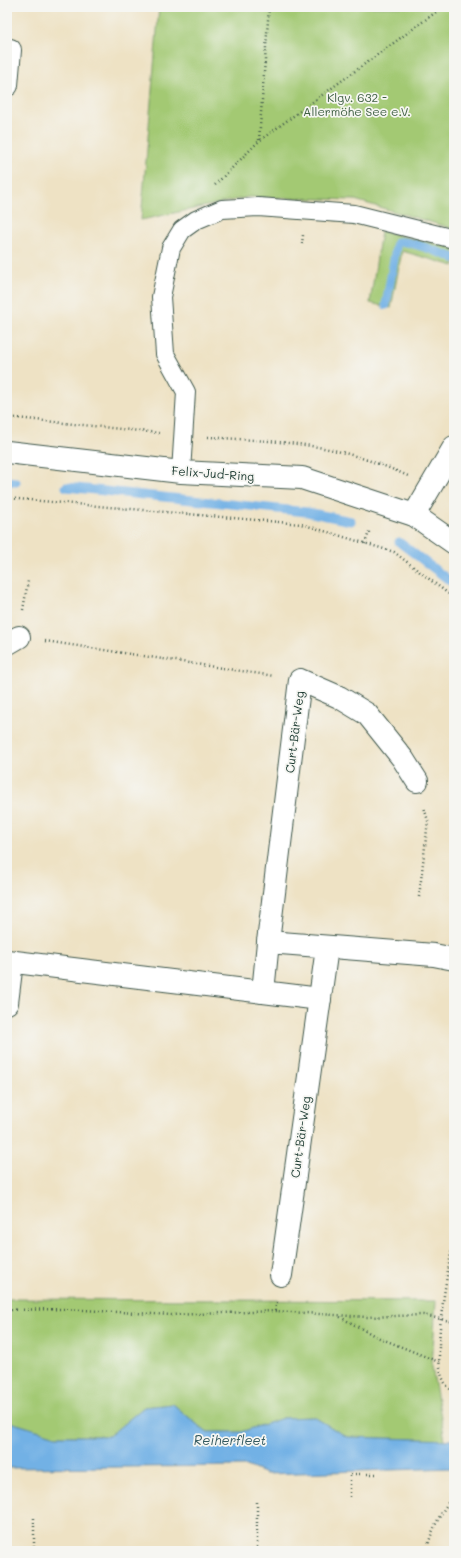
<svg xmlns="http://www.w3.org/2000/svg" width="461" height="1558" font-family="Mali,sans-serif">
  <style>
    .green { fill: #a3c973; stroke: #618354 }
    .water { fill: #72b1e5; stroke: #48778c }
    .lines { fill: none; stroke-linecap: round; stroke-linejoin: round }
    .stream { stroke: #72b1e5; stroke-width: 9 }
    .lane-casing { stroke: #3e564a; stroke-width: 20 }
    .street-casing { stroke: #3e564a; stroke-width: 24 }
    .secondary-casing { stroke: #3e564a; stroke-width: 24 }
    .path { stroke: #3e564a; stroke-width: 2.5; stroke-dasharray: 1 3; stroke-linecap: butt }
    .lane { stroke: #fff; stroke-width: 18 }
    .street { stroke: #fff; stroke-width: 22 }
    .secondary { stroke: #fff; stroke-width: 22 }
    .labels { text-anchor: middle; dominant-baseline: central; stroke-width: 3.5; stroke-linejoin: round; paint-order: stroke }
    .park-label { font-size: 12px; fill: #406044; stroke: #f6f6f2 }
    .street-label { font-size: 12px; fill: #1f3d34; stroke: #f6f6f2 }
    .water-label { font-size: 13px; font-style: italic; fill: #345a60; stroke: #f6f6f2 }
  </style>
  <rect width="100%" height="100%" fill="#f6f6f2"/>
  <filter id="ink" filterUnits="userSpaceOnUse"><feTurbulence type="fractalNoise" baseFrequency=".025" numOctaves="2"/><feDisplacementMap in="SourceGraphic" scale="8" xChannelSelector="R" yChannelSelector="G"/><feConvolveMatrix kernelMatrix="1 2 1 2 8 2 1 2 1" color-interpolation-filters="sRGB"/></filter>
  <filter id="wash" filterUnits="userSpaceOnUse"><feTurbulence type="fractalNoise" baseFrequency=".012" numOctaves="4" result="noise"/><feDisplacementMap in="SourceGraphic" scale="16" xChannelSelector="R" yChannelSelector="G"/><feGaussianBlur stdDeviation="0.9" result="paint"/><feColorMatrix in="noise" values="0 0 0 0 0 0 0 0 0 0 0 0 0 0 0 0 0 1.4 0 .05"/><feComposite in="paint" operator="in"/></filter>
  <g filter="url(#wash)">
    <rect width="100%" height="100%" fill="#eee2c4"/>
    <g class="green">
      <polygon points="159,7 454,7 454,229 355,200 249,197 141,220"/>
      <polygon points="381,231 454,248 454,266 402,251 391,308 370,303"/>
      <polygon points="7,1299 436,1301 432,1367 445,1440 347,1437 314,1417 283,1418 241,1432 206,1432 173,1404 144,1407 109,1436 56,1436 7,1421"/>
    </g>
    <polygon class="water" points="173,1404 206,1432 241,1432 283,1418 314,1417 347,1437 454,1440 454,1468 266,1474 247,1466 7,1468 7,1421 56,1436 109,1436 144,1407"/>
    <g class="lines">
      <g class="stream">
        <path d="M386,305l11,-63c10,-3 46,12 57,16"/>
        <polyline points="7,481 16,482"/>
        <polyline points="66,487 307,512 351,521"/>
        <polyline points="399,542 454,584"/>
      </g>
    </g>
  </g>
  <g filter="url(#ink)">
    <g class="lines">
      <g class="lane-casing">
        <polyline id="lane" points="181,472 186,392 165,354 161,297 171,248 182,230 196,220 222,209 258,207 354,214 454,239"/>
      </g>
      <g class="street-casing">
        <g id="street">
          <polyline points="7,85 10,50"/>
          <polyline points="414,515 454,447"/>
          <polyline points="7,644 19,637"/>
          <polyline points="268,942 300,680 339,697 367,714 403,759 417,781"/>
          <polyline points="7,961 263,992 268,942 434,955 454,959"/>
          <polyline points="263,992 320,999"/>
          <polyline points="7,1003 12,962"/>
          <polyline points="281,1275 327,948"/>
        </g>
      </g>
      <g class="secondary-casing">
        <polyline id="secondary" points="7,452 181,472 302,478 414,515 454,543"/>
      </g>
      <g class="path">
        <polyline points="259,140 269,7"/>
        <polyline points="215,185 259,141 443,7"/>
        <polyline points="302,244 303,235"/>
        <polyline points="7,417 159,433"/>
        <path d="M208,437c41,3 84,4 125,13 25,6 51,15 75,26"/>
        <polyline points="7,498 301,524 394,552 454,598"/>
        <polyline points="365,544 370,529"/>
        <polyline points="23,610 28,581"/>
        <polyline points="45,641 274,676"/>
        <polyline points="419,897 428,821 424,807"/>
        <path d="M454,1236c-5,31 -24,120 -10,145 2,5 7,8 10,12"/>
        <polyline points="7,1310 64,1309 171,1315 275,1311 366,1317 423,1315 454,1322"/>
        <polyline points="275,1311 277,1300"/>
        <polyline points="340,1317 377,1337 439,1362"/>
        <polyline points="350,1497 350,1474 377,1474"/>
        <polyline points="34,1551 34,1516"/>
        <polyline points="257,1551 257,1500"/>
        <path d="M427,1551c3,-18 11,-33 21,-48l6,-3"/>
      </g>
      <use href="#lane" class="lane"/>
      <use href="#street" class="street"/>
      <use href="#secondary" class="secondary"/>
    </g>
  </g>
  <g class="labels">
    <g class="park-label">
      <text x="357" y="97">Klgv. 632 -<tspan x="357" dy="14">Allermöhe See e.V.</tspan></text>
    </g>
    <g class="street-label">
      <text transform="translate(213 473) rotate(4)">Felix-Jud-Ring</text>
      <text transform="translate(294 732) rotate(-83)">Curt-Bär-Weg</text>
      <text transform="translate(300 1137) rotate(-82)">Curt-Bär-Weg</text>
    </g>
    <g class="water-label">
      <text x="230" y="1439">Reiherfleet</text>
    </g>
  </g>
  <rect width="461" height="1558" fill="none" stroke="#f6f6f2" stroke-width="24"/>
</svg>
